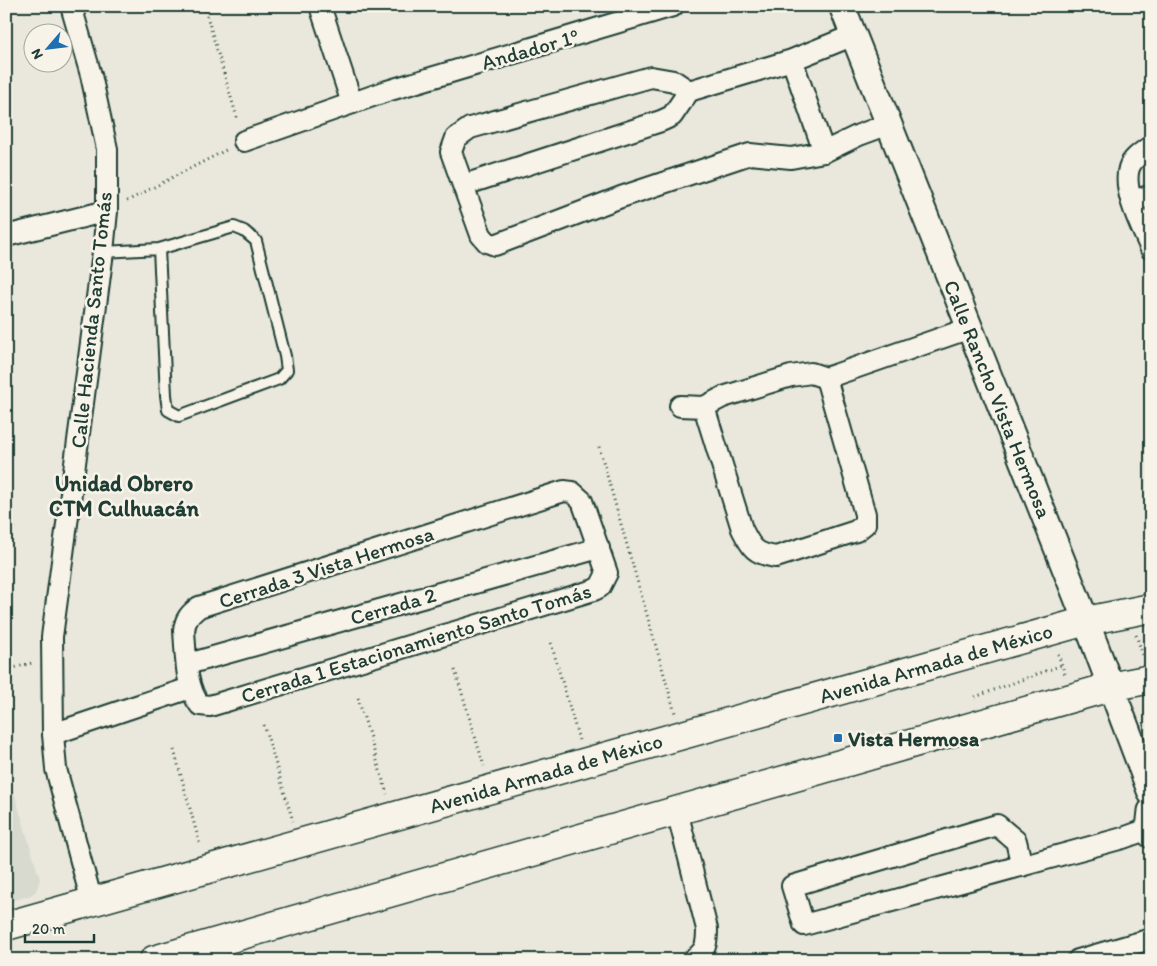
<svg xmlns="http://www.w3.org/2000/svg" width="1157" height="966" font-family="Itim,sans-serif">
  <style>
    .built { fill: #d9dacf }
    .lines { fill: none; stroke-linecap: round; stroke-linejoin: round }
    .service-casing { stroke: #1f3d34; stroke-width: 14 }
    .minor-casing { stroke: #1f3d34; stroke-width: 24 }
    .tertiary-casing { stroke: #1f3d34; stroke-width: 29 }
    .primary-casing { stroke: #1f3d34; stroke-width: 31 }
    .path { stroke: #1f3d34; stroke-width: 3; stroke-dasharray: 1 4; stroke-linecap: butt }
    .service { stroke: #f7f3e8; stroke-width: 10 }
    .minor { stroke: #f7f3e8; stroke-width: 20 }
    .tertiary { stroke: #f7f3e8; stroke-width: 25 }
    .primary { stroke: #f7f3e8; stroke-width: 28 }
    .poi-dot { fill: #1f6fb2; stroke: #f7f3e8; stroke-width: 2 }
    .labels { text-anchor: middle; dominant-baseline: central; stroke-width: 5; stroke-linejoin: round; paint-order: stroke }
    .street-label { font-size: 21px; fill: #1f3d34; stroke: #f7f3e8 }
    .poi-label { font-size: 21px; font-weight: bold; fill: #1f3d34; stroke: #f7f3e8; text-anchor: start }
    .neighbourhood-label { font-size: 22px; font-weight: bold; fill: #1f3d34; stroke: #f7f3e8 }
  </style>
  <rect width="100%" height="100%" fill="#eae8dd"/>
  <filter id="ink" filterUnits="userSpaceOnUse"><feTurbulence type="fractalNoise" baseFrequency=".02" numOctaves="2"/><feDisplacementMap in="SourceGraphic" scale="10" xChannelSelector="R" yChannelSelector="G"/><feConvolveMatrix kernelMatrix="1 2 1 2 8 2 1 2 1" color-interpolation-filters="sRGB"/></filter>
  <g filter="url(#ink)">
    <g class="built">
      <polygon points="12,674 8,700 6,720 6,676"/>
      <polygon points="6,741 9,776 40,879 36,891 31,895 6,903"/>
    </g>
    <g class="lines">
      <g class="service-casing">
        <polyline id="service" points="103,252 159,249 234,227 244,231 256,241 285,356 287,370 279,379 179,416 168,410 166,395 159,249"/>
      </g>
      <g class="minor-casing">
        <g id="minor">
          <polyline points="71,6 91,75 107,149 107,211 103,252 52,637 53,734 56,769 92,902"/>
          <polyline points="320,6 352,103"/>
          <polyline points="792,60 824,152 791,158 750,154 621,197 495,245 487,242 481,235 451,152 456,138 470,128 651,77 674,81 689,91 792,60 854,35"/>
          <polyline points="244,141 387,91 673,6"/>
          <path d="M1151,146c-8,6 -19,12 -22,22 -7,23 13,60 22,81"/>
          <polyline points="824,152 859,135 889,124"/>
          <polyline points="464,185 661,121 672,116 689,91"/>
          <polyline points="1132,200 1151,196"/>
          <polyline points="6,236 107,211"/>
          <polyline points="680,406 704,407 723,397 791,376 811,373 826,378 970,328"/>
          <path d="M704,407l38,122c9,18 12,25 34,28l80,-26 9,-7v-10l-39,-136"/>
          <path d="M564,491l8,1 10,9 25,72 -7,14 -6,3 -384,116 -10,-1c-15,-18 -14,-51 -16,-74 1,-12 6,-17 15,-24z"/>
          <polyline points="188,664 599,548"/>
          <polyline points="53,734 190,688"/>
          <path d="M677,811l30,118c0,16 -1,21 -14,31"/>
          <polyline points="1022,866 1016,841 997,825 792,886 804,925 1123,838 1151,828"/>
          <polyline points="1078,960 1151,939"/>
        </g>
      </g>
      <g class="tertiary-casing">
        <g id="tertiary">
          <polyline points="842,6 1086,621 1151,793"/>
          <polyline points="1151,811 1149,829 1151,835"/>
        </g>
      </g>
      <g class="primary-casing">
        <g id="primary">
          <polyline points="6,926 1086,621 1151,608"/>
          <polyline points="154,960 1110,687 1151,679"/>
        </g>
      </g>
      <g class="path">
        <polyline points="204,6 238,121"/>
        <polyline points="127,201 226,150"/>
        <polyline points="599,447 675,713"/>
        <polyline points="1136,635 1143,655"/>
        <polyline points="551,643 579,740"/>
        <polyline points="1058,654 1065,674"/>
        <polyline points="6,670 32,663"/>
        <polyline points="455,670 484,766"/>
        <polyline points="975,697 1062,665"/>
        <polyline points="358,698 387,794"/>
        <polyline points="264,725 293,821"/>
        <polyline points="174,750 200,845"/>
      </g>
      <use href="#service" class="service"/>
      <use href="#minor" class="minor"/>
      <use href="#tertiary" class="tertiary"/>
      <use href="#primary" class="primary"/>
    </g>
  </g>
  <rect class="poi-dot" x="833" y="733" width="10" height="10" rx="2.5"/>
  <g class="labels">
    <g class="street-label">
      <text transform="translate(530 49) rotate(-16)">Andador 1º</text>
      <text transform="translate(91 320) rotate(-84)">Calle Hacienda Santo Tomás</text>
      <text transform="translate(998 399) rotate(68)">Calle Rancho Vista Hermosa</text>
      <text transform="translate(326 567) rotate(-18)">Cerrada 3 Vista Hermosa</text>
      <text transform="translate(393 606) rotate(-16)">Cerrada 2</text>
      <text transform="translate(416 643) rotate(-17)">Cerrada 1 Estacionamiento Santo Tomás</text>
      <text transform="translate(936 663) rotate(-16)">Avenida Armada de México</text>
      <text transform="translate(546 773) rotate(-16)">Avenida Armada de México</text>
    </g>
    <g class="poi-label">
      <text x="848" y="738">Vista Hermosa</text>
    </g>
    <g class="neighbourhood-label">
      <text x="124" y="483">Unidad Obrero<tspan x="124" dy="25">CTM Culhuacán</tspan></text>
    </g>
  </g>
  <rect width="1157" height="966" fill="none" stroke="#f7f3e8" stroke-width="25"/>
  <rect x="12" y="12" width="1132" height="941" fill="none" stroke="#1f3d34" stroke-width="2" filter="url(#ink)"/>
  <g transform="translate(48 48) rotate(242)"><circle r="24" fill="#f7f3e8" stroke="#a1aaa0"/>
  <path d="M0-4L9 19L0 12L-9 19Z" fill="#1f6fb2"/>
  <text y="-8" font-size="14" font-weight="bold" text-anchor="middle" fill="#1f3d34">N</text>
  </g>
  <path d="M25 934v8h69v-8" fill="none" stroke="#1f3d34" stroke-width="2.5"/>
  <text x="32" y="934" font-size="15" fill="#1f3d34" stroke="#f7f3e8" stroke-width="4" paint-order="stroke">20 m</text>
</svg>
